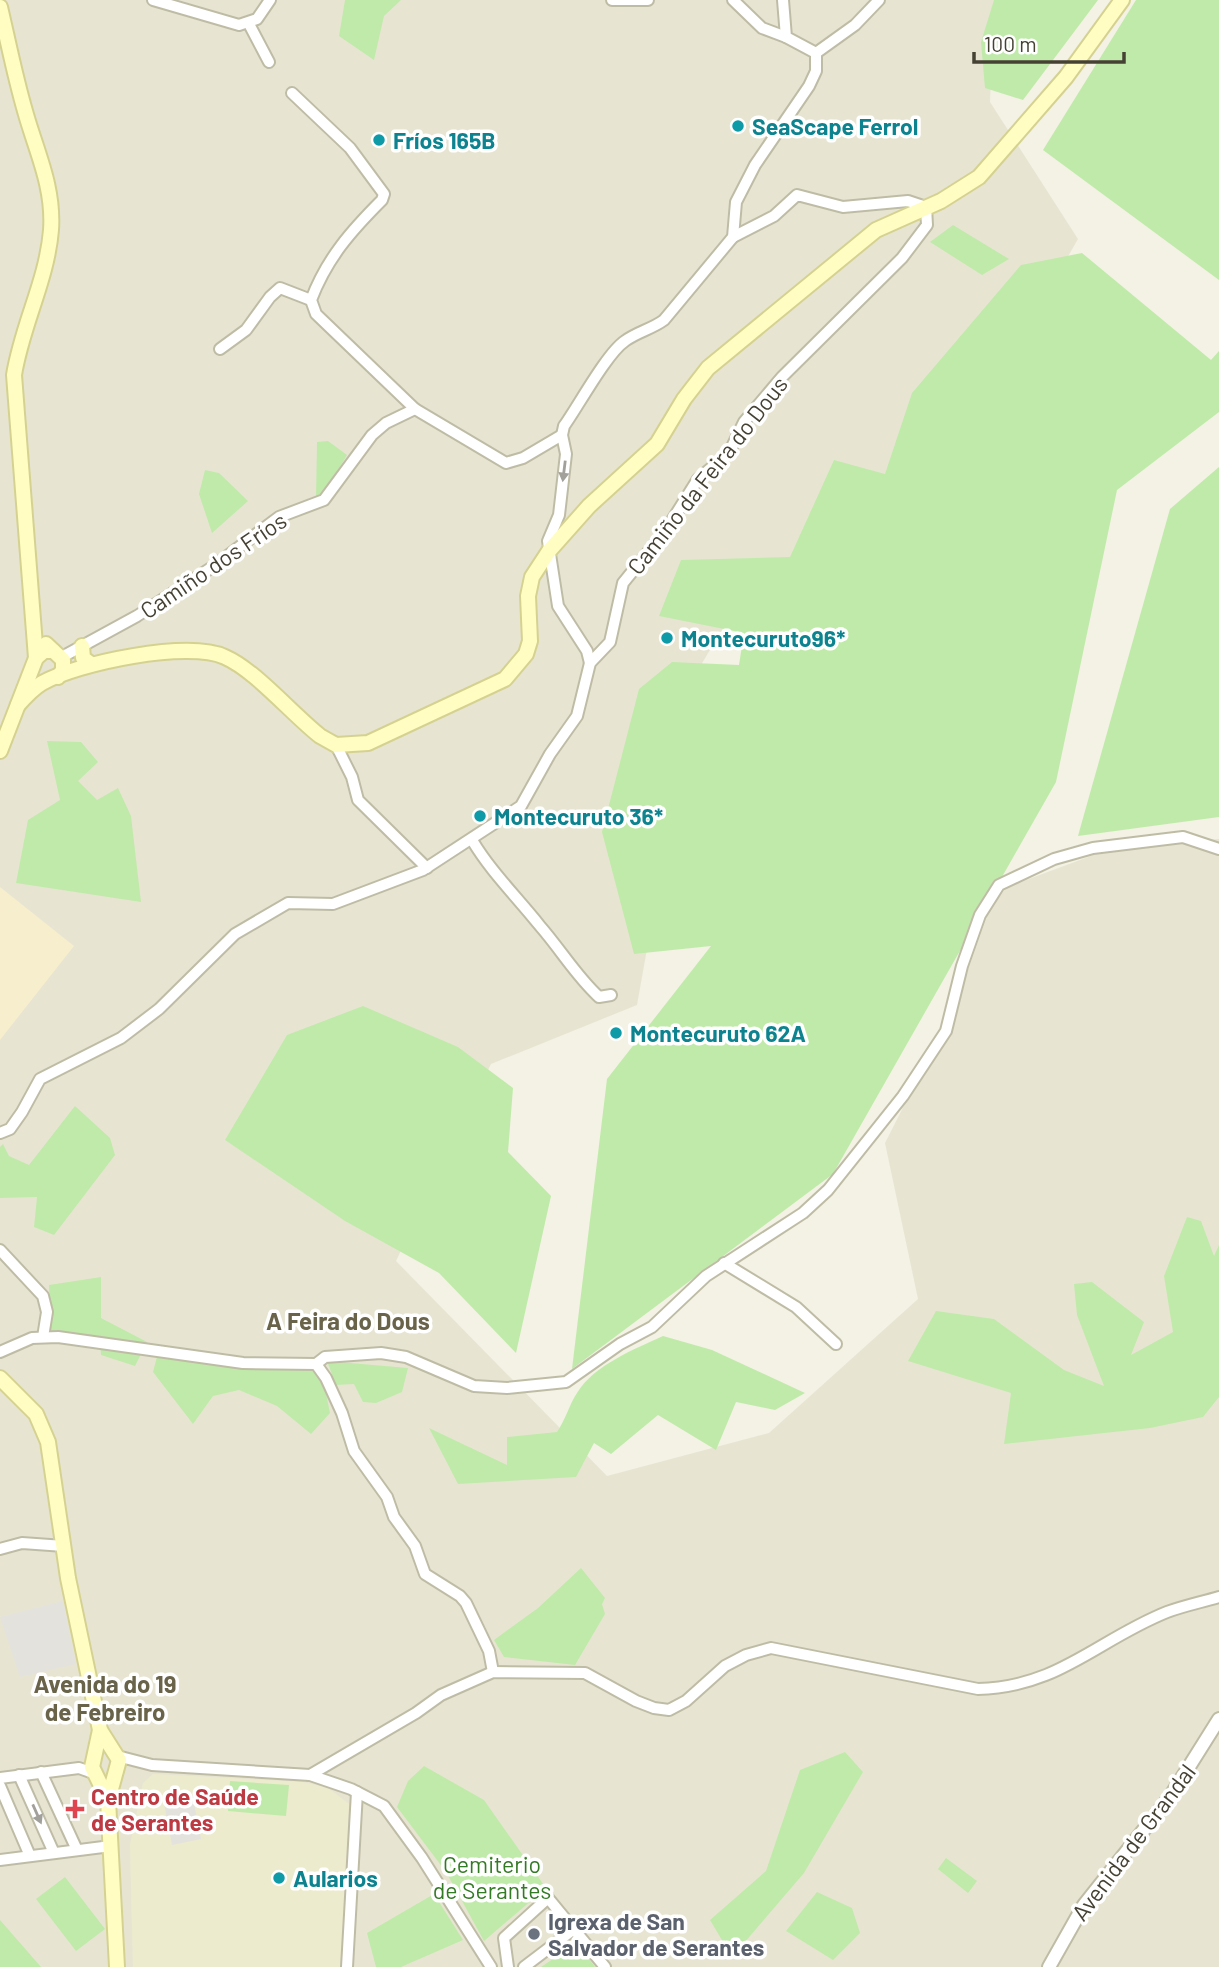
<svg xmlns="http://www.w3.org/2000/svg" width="1219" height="1967" font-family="Barlow,sans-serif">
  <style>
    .residential { fill: #e7e5d2 }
    .commercial { fill: #f7eecd }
    .education { fill: #edebcd }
    .green { fill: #c0eaaa }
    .parking { fill: #e3e2dd }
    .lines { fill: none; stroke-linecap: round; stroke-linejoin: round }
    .minor-casing { stroke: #bfbca6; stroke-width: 14 }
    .tertiary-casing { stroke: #bfbca6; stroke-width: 16 }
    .secondary-casing { stroke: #d5d291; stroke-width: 18 }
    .minor { stroke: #fff; stroke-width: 10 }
    .tertiary { stroke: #fff; stroke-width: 12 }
    .secondary { stroke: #fffdc2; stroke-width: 14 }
    .oneway { fill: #a2a09a }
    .culture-dot { fill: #0f9aa8; stroke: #fff; stroke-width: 2.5 }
    .health-dot { fill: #e0444e; stroke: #fff; stroke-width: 2.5 }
    .worship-dot { fill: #6b7280; stroke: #fff; stroke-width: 2.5 }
    .labels { text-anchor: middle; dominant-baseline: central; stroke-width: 7; stroke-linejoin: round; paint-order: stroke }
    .culture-label { font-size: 23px; font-weight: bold; fill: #0d838f; stroke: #fff; text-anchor: start }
    .street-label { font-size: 23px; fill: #454234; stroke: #fff }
    .health-label { font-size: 23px; font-weight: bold; fill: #be3a42; stroke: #fff; text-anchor: start }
    .park-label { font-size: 23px; fill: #337a24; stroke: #fff }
    .worship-label { font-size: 23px; font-weight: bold; fill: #5b616d; stroke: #fff; text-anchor: start }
    .neighbourhood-label { font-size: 24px; font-weight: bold; fill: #69634a; stroke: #fff }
  </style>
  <rect width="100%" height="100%" fill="#f3f2e4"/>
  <polygon class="residential" points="0,0 1021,0 993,24 990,102 1078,239 936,487 727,622 622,795 657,893 637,1005 491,1064 396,1261 607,1476 769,1433 918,1299 885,1143 957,1001 990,908 1007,887 1115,847 1219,839 1219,1967 0,1967"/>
  <polygon class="commercial" points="0,887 74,946 0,1040"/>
  <polygon class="education" points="153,1774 303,1782 328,1788 349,1804 343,1967 133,1967 130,1845 143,1783"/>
  <g class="green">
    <polygon points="345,0 401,0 384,16 374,60 339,36"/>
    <polygon points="994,0 1098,0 1023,100 985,88 981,42"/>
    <polygon points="1136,0 1219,0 1219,280 1043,150"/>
    <polygon points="953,225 1009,259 982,275 930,242"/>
    <polygon points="1082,253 1211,360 1219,351 1219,412 1117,490 1056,782 833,1174 572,1369 607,1079 711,946 634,954 602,832 639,689 672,662 739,665 744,633 659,616 681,560 790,557 834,460 885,474 912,393 1021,265"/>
    <polygon points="328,441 347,455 324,493 316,500 317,442"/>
    <polygon points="1219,467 1219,817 1078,836 1170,509"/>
    <polygon points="205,470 219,473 248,501 212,533 199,494"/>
    <polygon points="47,741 81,742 98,762 78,781 97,800 118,788 131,816 141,902 16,883 28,820 60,800"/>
    <polygon points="363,1006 458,1047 513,1088 508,1152 551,1196 516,1353 439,1273 345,1221 225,1140 287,1035"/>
    <polygon points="75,1106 110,1138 115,1155 54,1235 34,1227 37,1197 0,1198 0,1147 3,1144 9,1156 29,1165"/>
    <polygon points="1187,1217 1201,1221 1214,1256 1219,1245 1219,1397 1203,1417 1150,1428 1004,1444 1011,1393 908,1361 936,1311 994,1319 1064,1370 1104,1386 1077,1315 1074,1284 1092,1282 1144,1322 1131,1355 1173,1332 1164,1276"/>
    <polygon points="101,1277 101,1318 147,1342 135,1366 101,1355 100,1339 50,1331 49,1285"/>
    <path d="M663,1336l49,14 93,43 -30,17 -39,-8 -20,48 -58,-35 -47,39 -17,-11 -18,34 -118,7 -29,-56 78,37v-28l50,-5c9,-13 12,-27 20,-39 17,-28 58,-44 86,-57z"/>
    <polygon points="160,1345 257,1359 319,1358 330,1413 311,1434 277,1406 239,1390 213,1396 193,1424 153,1372"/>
    <polygon points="327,1361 408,1368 402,1392 376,1403 363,1402 354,1384 336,1385"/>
    <polygon points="581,1568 605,1598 602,1604 605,1614 575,1665 504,1657 494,1640 538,1608"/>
    <polygon points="845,1752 863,1772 804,1873 732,1957 710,1920 766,1871 800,1770"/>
    <polygon points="424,1766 484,1800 546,1888 484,1941 446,1872 397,1807 408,1781"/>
    <polygon points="230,1781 289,1785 286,1816 228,1811"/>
    <polygon points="946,1858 977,1881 968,1893 938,1869"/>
    <polygon points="65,1877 105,1929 76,1951 36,1899"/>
    <polygon points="817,1892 852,1908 860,1933 833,1960 786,1931"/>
    <polygon points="434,1894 463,1940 401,1967 376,1967 367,1933"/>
    <polygon points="0,1920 41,1967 0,1967"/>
    <polygon points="577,1943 595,1967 541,1967"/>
  </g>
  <g class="parking">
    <polygon points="63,1601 76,1664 20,1677 0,1617"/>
    <polygon points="192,1793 201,1839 172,1845 163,1798"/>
  </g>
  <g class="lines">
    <g class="minor-casing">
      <g id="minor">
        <polyline points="153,0 239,25 257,19 270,0"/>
        <polyline points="612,0 648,0"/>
        <polyline points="733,0 762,28 786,37"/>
        <polyline points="249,24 269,62"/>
        <polyline points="816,53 855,25 879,0"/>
        <polyline points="220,349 246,330 270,297 280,288 311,300"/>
        <polyline points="415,409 506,463 523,458 562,435"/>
        <path d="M62,657l75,-41 77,-50 65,-49 45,-17 48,-65 14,-12 29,-14 -99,-95 -5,-14c16,-42 40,-69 71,-100l2,-6 -34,-46 -58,-55"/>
        <path d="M590,663l-3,-12 -29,-45 -10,-65 11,-26 7,-61 -4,-19 2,-9c15,-21 43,-73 61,-85 12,-9 27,-12 39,-21l69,-83 3,-35 19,-37 54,-79 7,-15v-18l-30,-16 -3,-37"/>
        <polyline points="336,745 352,777 358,800 427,868"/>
        <path d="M472,840c19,32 45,57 68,86 21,24 36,50 59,71l12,-2"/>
        <polyline points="0,1133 10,1129 22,1112 40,1079 121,1038 159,1009 235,934 288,903 333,904 423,870 521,806 550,754 577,716 590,663 610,642 623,583 666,530 698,479 729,453 744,422 782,377 902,258 927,225 926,207 908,201 843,207 797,195 774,216 733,237"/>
        <polyline points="0,1250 43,1296 47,1312 43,1337"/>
        <polyline points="724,1263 796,1307 836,1344"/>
        <polyline points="0,1352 32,1338 58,1337 243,1363 316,1364 325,1357 381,1353 406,1357 474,1386 507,1388 566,1382 620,1344 652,1327 706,1276 803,1213 828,1190 903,1096 946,1031 962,966 980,915 999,885 1054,859 1093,848 1183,837 1219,849"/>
        <polyline points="316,1364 326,1378 342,1413 354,1451 387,1497 394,1517 415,1546 425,1574 460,1596 466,1603 489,1651 493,1672"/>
        <polyline points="0,1549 22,1543 64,1546"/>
        <polyline points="117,1756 152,1765 310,1775 351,1789 384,1806 422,1858 491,1967"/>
        <polyline points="41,1772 77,1850"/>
        <polyline points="19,1775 54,1853"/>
        <path d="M310,1775l106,-62 25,-18 52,-23 92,1 51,28 18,7 15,2 17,-9 39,-35 21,-11 25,-7 207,41c81,-2 119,-49 189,-77 16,-6 35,-10 52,-15"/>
        <polyline points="0,1778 79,1768 96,1774"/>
        <polyline points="0,1786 30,1856"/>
        <polyline points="0,1860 111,1846"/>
        <polyline points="347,1967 357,1792"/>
        <polyline points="508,1967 504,1938 548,1898 605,1967"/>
        <polyline points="524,1967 574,1929"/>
      </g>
    </g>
    <g class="tertiary-casing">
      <polyline id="tertiary" points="1049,1967 1084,1905 1170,1797 1219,1719"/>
    </g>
    <g class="secondary-casing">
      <g id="secondary">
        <path d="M0,7c8,34 15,70 25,104 11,40 29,75 26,119 -4,50 -29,95 -37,145l22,283"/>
        <polyline points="46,644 63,660 63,670 58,677"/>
        <polyline points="82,646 83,658 91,664"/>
        <path d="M18,705c7,-8 14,-16 24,-22 35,-20 146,-43 183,-26 30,13 67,57 95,79l16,9 32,-2 137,-64 21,-25 4,-13 -2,-45 4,-19 17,-26 40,-45 68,-62 27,-45 24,-31 168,-138 65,-29 38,-24 87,-100 56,-77"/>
        <polyline points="0,751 36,658 44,651 53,651"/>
        <polyline points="0,1378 36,1414 48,1442 68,1578 100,1730 119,1760 108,1800"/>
        <polyline points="100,1730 92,1767 108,1800 117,1967"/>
      </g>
    </g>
    <use href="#minor" class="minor"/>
    <use href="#tertiary" class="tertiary"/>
    <use href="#secondary" class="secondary"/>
  </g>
  <defs><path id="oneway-solid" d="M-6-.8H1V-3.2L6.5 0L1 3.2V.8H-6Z" transform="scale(1.75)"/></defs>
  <g class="oneway">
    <use href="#oneway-solid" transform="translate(564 471) rotate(97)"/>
    <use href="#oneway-solid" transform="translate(37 1814) rotate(66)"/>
  </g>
  <g class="culture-dot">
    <circle cx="738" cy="126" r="7"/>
    <circle cx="379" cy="140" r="7"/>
    <circle cx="667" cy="638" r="7"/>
    <circle cx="480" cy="816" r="7"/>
    <circle cx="616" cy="1033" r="7"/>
    <circle cx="279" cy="1878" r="7"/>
  </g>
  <path class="health-dot" d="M71.5 1798.5h7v7h7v7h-7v7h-7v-7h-7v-7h7z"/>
  <circle class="worship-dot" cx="534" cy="1934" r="7"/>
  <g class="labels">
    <g class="culture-label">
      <text x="752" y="126">SeaScape Ferrol</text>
      <text x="393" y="140">Fríos 165B</text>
      <text x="681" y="638">Montecuruto96*</text>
      <text x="494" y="816">Montecuruto 36*</text>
      <text x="630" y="1033">Montecuruto 62A</text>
      <text x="293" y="1878">Aularios</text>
    </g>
    <g class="street-label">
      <text transform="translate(707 475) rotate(-52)">Camiño da Feira do Dous</text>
      <text transform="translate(213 565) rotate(-34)">Camiño dos Fríos</text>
      <text transform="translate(1133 1842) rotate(-53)">Avenida de Grandal</text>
    </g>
    <g class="health-label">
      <text x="91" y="1796">Centro de Saúde<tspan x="91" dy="26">de Serantes</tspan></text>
    </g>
    <g class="park-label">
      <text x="492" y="1864">Cemiterio<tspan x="492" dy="26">de Serantes</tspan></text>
    </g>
    <g class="worship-label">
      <text x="548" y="1921">Igrexa de San<tspan x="548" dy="26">Salvador de Serantes</tspan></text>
    </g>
    <g class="neighbourhood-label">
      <text x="348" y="1320">A Feira do Dous</text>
      <text x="105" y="1683">Avenida do 19<tspan x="105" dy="28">de Febreiro</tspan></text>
    </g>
  </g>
  <path d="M974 52v10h150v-10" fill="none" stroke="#454234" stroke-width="3.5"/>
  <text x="984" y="52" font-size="21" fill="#454234" stroke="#ffffff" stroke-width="5" paint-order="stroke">100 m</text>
</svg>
